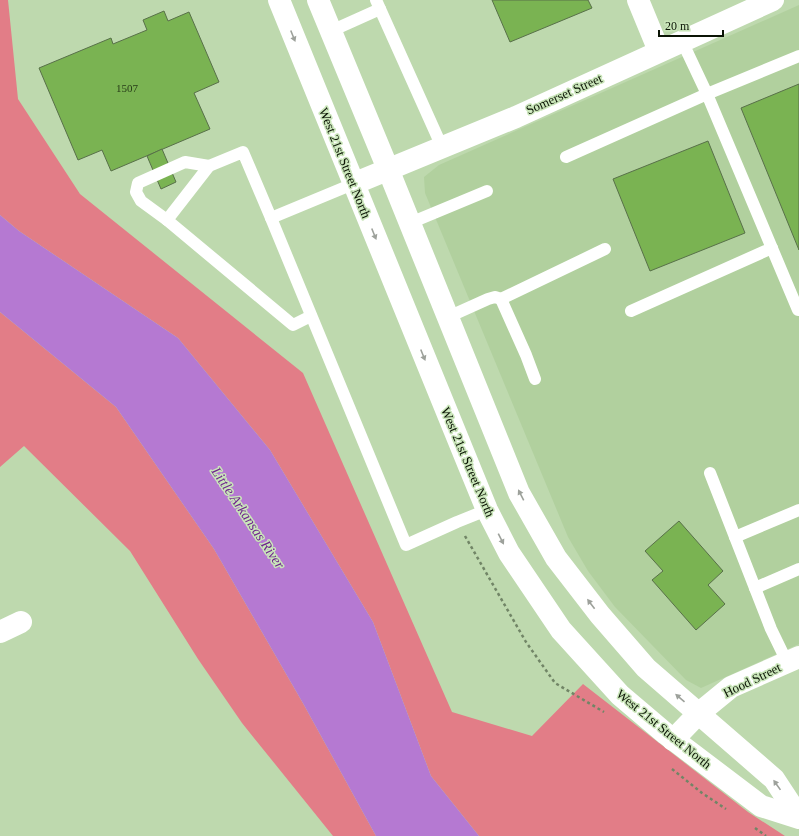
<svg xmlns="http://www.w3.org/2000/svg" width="799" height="836" font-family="'Times New Roman',serif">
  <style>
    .built { fill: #b1d09e }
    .green { fill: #e27d87 }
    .water { fill: #b579d2 }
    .building { fill: #7ab352; stroke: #587049 }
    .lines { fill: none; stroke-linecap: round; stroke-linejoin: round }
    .path { stroke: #718566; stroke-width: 2.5; stroke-dasharray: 3 3; stroke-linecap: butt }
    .lane { stroke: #fff; stroke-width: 12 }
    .street { stroke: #fff; stroke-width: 22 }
    .secondary { stroke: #fff; stroke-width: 22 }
    .oneway { fill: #9da19b }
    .labels { text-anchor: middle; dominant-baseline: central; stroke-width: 3; stroke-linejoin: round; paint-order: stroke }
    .number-label { font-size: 11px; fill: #273c18 }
    .street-label { font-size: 13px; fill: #0b1405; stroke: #cae6ba }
    .water-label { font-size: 14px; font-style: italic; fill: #6f238e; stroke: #cae6ba }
  </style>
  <rect width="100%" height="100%" fill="#bed9ae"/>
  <polygon class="built" points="799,5 799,644 701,688 686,680 615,607 588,571 568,537 425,193 424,177 439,165"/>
  <g class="green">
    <polygon points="0,0 8,0 18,99 80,194 303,373 452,712 532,736 583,684 748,812 785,836 479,836 431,776 373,622 270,450 178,338 19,231 0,215"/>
    <polygon points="0,312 116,407 214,549 304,705 376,836 333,836 242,723 198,659 130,551 24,446 0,467"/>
  </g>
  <polygon class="water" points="0,215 19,231 178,338 270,450 373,622 431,776 479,836 376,836 304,705 214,549 116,407 0,312"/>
  <g class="building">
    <polygon points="492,0 588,0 592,8 510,42"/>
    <polygon points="164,11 168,21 189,12 219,82 194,93 210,129 111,171 102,150 78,160 39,68 111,38 113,44 147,30 143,20"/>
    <polygon points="799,84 799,250 741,108"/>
    <polygon points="708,141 745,233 650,271 613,179"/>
    <polygon points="162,149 176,182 161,189 147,156"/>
    <polygon points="679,521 723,571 708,585 725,604 696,630 652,580 663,571 645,551"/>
  </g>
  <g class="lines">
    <g class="path">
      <polyline points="465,536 526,642 555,683 604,712"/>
      <polyline points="672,769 702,793 726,809"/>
      <polyline points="755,828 766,836"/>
    </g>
    <g class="lane">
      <polyline points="376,0 442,147"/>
      <polyline points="331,31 380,9"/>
      <polyline points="682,41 707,94 799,56"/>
      <polyline points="566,157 707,94 798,310"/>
      <polyline points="209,166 185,162 138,183 136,192 141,201 167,220 293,325 311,316"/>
      <polyline points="353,184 271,218 406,545 457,522 487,510"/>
      <polyline points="167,220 209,166 243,152 271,218"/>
      <polyline points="410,223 487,191"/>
      <polyline points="501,299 605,249"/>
      <polyline points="631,311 772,248"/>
      <polyline points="448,317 488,299 495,297 501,299 526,355 535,379"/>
      <polyline points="710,473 771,629 787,662"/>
      <polyline points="735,537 799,510"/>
      <polyline points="755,588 799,569"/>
    </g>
    <g class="street">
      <polyline points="638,0 659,51"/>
      <polyline points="353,184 516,117 773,0"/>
      <polyline points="0,632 21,622"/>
      <polyline points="673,740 698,714 731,687 799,657"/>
    </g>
    <g class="secondary">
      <polyline points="279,0 469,466 487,510 509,553 561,630 620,695 666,734 761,806 799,818"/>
      <polyline points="318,0 388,169 519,493 556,558 600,615 646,668 774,779 799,817"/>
    </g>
  </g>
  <defs><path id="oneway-solid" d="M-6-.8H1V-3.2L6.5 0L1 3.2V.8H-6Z"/></defs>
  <g class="oneway">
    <use href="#oneway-solid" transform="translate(293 36) rotate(68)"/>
    <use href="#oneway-solid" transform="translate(374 234) rotate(68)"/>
    <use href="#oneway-solid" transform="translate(423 355) rotate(68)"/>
    <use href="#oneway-solid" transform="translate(521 495) rotate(-117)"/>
    <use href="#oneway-solid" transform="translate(501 539) rotate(63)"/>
    <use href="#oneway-solid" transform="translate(591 604) rotate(-127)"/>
    <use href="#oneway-solid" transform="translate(680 698) rotate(-139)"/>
    <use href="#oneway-solid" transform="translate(777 785) rotate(-125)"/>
  </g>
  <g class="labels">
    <g class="number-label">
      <text x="127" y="88">1507</text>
    </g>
    <g class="street-label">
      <text transform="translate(564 94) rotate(-24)">Somerset Street</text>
      <text transform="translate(345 163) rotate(68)">West 21st Street North</text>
      <text transform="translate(468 462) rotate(67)">West 21st Street North</text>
      <text transform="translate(752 680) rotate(-26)">Hood Street</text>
      <text transform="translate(664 729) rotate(39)">West 21st Street North</text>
    </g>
    <g class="water-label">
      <text transform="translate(248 518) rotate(56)">Little Arkansas River</text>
    </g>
  </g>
  <path d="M659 30v6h64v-6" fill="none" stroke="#0b1405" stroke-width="2"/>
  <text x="665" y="30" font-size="12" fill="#0b1405" stroke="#cae6ba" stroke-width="3" paint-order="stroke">20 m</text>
</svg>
